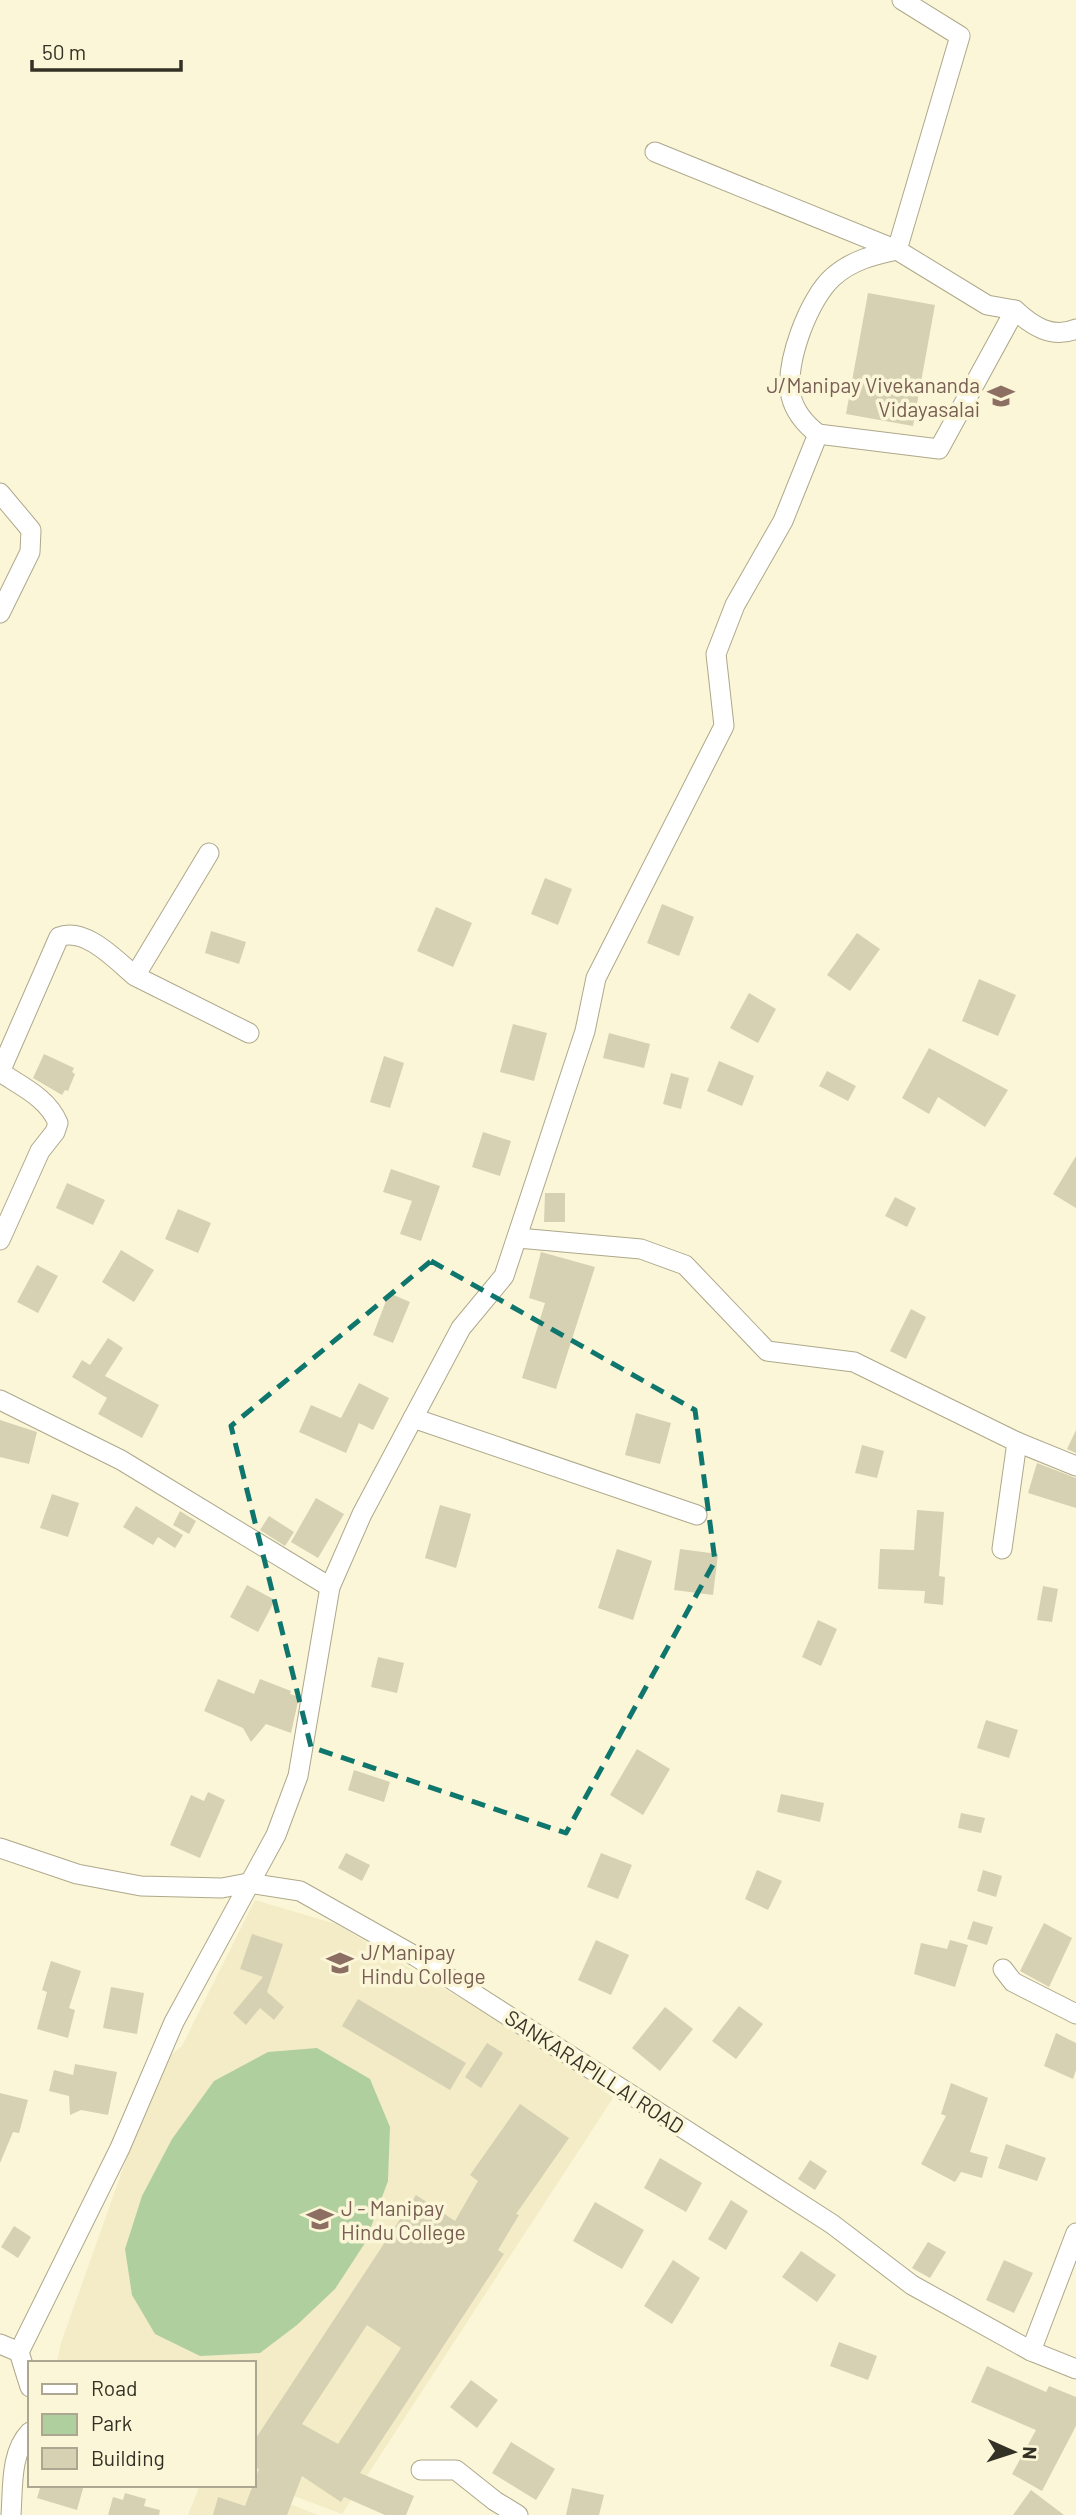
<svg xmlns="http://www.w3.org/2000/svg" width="1076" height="2515" font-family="Barlow,sans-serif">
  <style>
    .built { fill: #f4ecc6 }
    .green { fill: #b0cf9f }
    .building { fill: #d6d1b3; fill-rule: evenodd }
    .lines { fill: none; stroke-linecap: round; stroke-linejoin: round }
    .street-casing { stroke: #aea88b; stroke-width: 21 }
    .street { stroke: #fff; stroke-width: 19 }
    .marked { fill: none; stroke: #0f766e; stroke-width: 5; stroke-dasharray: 14 9; stroke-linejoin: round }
    .labels { text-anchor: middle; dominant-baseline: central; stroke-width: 7; stroke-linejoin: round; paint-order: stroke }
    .education-label { font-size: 21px; fill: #785e54; stroke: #fbf6d7; text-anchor: start }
    .street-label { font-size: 21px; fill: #333125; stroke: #fbf6d7 }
  </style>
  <rect width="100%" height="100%" fill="#fbf6d7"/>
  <g class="built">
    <polygon points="255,1900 336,1924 470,2004 615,2095 342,2514 254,2481 254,2363 57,2363 61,2343 160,2064 182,2046"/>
    <polygon points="200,2485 241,2485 318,2515 188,2515"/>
  </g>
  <polygon class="green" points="317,2048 370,2079 390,2127 388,2181 365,2243 335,2289 297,2325 260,2353 200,2356 155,2334 132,2295 125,2249 142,2196 172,2139 214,2081 268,2052"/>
  <g class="building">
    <polygon points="868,293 935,305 913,426 846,414"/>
    <polygon points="545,878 572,889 558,925 531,914"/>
    <polygon points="662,904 694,917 679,956 647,943"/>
    <polygon points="436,907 472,923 453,967 417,951"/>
    <polygon points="211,931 246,942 239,964 205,953"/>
    <polygon points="857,933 880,949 850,991 827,975"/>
    <polygon points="979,979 1016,995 998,1036 962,1021"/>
    <polygon points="749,993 776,1009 758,1043 730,1028"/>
    <polygon points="513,1024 547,1033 534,1081 500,1072"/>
    <polygon points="609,1033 650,1044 644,1068 603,1058"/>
    <polygon points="929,1048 1008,1090 985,1127 938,1097 929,1114 902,1098"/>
    <polygon points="44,1054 74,1068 72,1072 75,1074 68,1091 65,1090 62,1095 33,1078"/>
    <polygon points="384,1056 404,1063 390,1108 370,1102"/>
    <polygon points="719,1061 754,1076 742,1106 707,1091"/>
    <polygon points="827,1071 856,1086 848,1101 819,1086"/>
    <polygon points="671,1073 689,1078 681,1109 663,1104"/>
    <polygon points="483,1132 511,1141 500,1176 472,1167"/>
    <polygon points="1076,1156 1076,1208 1053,1194"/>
    <polygon points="391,1169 440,1186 421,1241 400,1234 412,1201 383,1192"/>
    <polygon points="67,1183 105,1200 93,1225 56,1208"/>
    <polygon points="545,1193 565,1193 565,1222 544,1222"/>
    <polygon points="895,1197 916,1208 907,1227 885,1216"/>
    <polygon points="178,1209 211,1223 198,1253 165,1239"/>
    <polygon points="121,1250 154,1270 134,1302 102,1282"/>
    <polygon points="541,1252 595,1267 556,1389 522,1378 545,1303 529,1298"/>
    <polygon points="37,1265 58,1276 38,1313 17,1302"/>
    <polygon points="389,1293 410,1302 393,1343 373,1335"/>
    <polygon points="911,1309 926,1317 906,1359 890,1351"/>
    <polygon points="108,1338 123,1348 105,1376 159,1405 142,1438 98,1414 107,1398 72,1377 82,1360 90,1365"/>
    <polygon points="359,1383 389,1398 373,1430 359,1423 346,1453 299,1432 311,1405 341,1418"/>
    <polygon points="636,1413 671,1423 660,1464 625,1455"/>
    <polygon points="0,1420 37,1432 29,1464 0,1457"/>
    <polygon points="1076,1430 1076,1453 1067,1449"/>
    <polygon points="862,1445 884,1451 877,1478 855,1473"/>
    <polygon points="1037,1463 1076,1478 1076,1508 1028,1493"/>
    <polygon points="52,1494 79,1503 68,1537 40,1528"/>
    <polygon points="316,1498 344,1514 318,1558 291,1542"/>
    <polygon points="440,1505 471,1514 456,1568 425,1558"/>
    <polygon points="136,1506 183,1535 175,1548 158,1537 153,1545 123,1527"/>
    <polygon points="917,1510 944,1512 939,1576 945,1577 943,1605 924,1603 925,1591 878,1589 880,1549 914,1550"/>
    <polygon points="180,1511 196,1521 189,1534 173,1525"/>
    <polygon points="269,1516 294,1532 285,1546 260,1530"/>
    <polygon points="617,1549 652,1561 633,1620 598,1608"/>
    <polygon points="680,1549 718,1554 713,1595 674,1590"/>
    <polygon points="247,1585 275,1600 258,1632 230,1617"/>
    <polygon points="1043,1586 1058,1589 1052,1622 1037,1620"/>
    <polygon points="818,1620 837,1629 821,1666 802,1657"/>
    <polygon points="378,1657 404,1663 397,1693 371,1687"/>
    <polygon points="218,1679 254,1694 260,1679 291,1691 290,1694 299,1697 291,1733 266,1724 251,1742 243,1728 204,1711"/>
    <polygon points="986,1720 1018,1730 1009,1758 977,1748"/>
    <polygon points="637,1749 670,1769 643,1815 610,1795"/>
    <polygon points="354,1770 390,1782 384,1802 348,1790"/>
    <polygon points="208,1792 225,1800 200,1858 170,1845 191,1795 204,1801"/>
    <polygon points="781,1794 824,1803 820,1822 777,1812"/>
    <polygon points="961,1813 985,1818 981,1833 958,1828"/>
    <polygon points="346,1853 370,1865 362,1881 338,1868"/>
    <polygon points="601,1853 632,1865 618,1899 587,1887"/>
    <polygon points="757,1870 782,1881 768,1910 745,1899"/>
    <polygon points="983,1870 1002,1876 996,1897 977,1891"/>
    <polygon points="973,1921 993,1927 987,1945 967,1939"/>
    <polygon points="1044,1923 1072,1938 1049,1987 1020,1971"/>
    <polygon points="252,1934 283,1944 267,1992 284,2007 274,2020 260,2008 246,2025 233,2013 263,1977 240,1969"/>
    <polygon points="596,1940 629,1955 611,1995 578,1980"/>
    <polygon points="950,1940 968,1945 955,1987 914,1974 921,1943 947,1949"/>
    <polygon points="51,1961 81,1971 69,2008 75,2010 68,2038 37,2029 47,1992 42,1990"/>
    <polygon points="111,1987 144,1993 137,2034 103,2028"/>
    <polygon points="358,1999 466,2063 450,2090 342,2026"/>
    <polygon points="739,2006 763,2024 736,2059 712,2041"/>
    <polygon points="665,2007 693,2029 660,2071 632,2048"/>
    <polygon points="1056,2033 1076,2043 1076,2070 1073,2079 1044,2066"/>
    <polygon points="487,2043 503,2053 481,2088 465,2077"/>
    <polygon points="75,2064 117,2072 108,2115 81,2110 70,2115 69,2096 49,2091 54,2070 73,2075"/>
    <polygon points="951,2083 988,2098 970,2152 988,2157 982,2178 961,2172 955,2182 921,2164 946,2116 941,2114"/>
    <polygon points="0,2093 28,2100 19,2133 13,2132 0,2163"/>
    <path d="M520,2104l49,34 -53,76 3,1 -21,35 6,4 -144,219 54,23 -8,19h-21l-41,-18 -3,5 -39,-26 -15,39h-74l5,-18 27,9 14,-37 -5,-2v-26l162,-246 39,26 23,-40 -8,-6zM367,2325l34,23 -63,96 -36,-20z"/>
    <polygon points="1006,2144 1046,2158 1037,2181 998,2168"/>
    <polygon points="660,2158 702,2183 686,2212 644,2188"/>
    <polygon points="810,2160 827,2171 815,2190 798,2179"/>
    <polygon points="731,2200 748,2211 726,2250 708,2239"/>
    <polygon points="595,2202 644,2230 622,2269 573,2241"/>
    <polygon points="14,2226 31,2237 18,2258 1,2247"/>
    <polygon points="928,2242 946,2252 930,2278 912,2268"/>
    <polygon points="801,2251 836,2275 817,2302 782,2277"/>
    <polygon points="673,2260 700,2278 672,2324 644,2306"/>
    <polygon points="1004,2260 1033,2273 1014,2313 986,2300"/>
    <polygon points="839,2342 877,2356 868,2380 830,2366"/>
    <polygon points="987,2366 1046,2392 1049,2386 1076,2397 1076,2426 1042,2491 1012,2474 1036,2430 971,2402"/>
    <polygon points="471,2380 498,2400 477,2428 450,2407"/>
    <polygon points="511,2442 555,2469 536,2500 492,2473"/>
    <polygon points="41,2485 84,2485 77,2510 37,2498"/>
    <polygon points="572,2488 604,2495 599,2515 566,2515"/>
    <polygon points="1031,2490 1064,2515 1013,2515"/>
    <polygon points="125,2493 146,2499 144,2506 160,2510 159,2515 108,2515 113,2497 123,2500"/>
  </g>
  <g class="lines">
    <g class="street-casing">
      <g id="street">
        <polyline points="655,152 897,250"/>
        <path d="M1015,310c17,16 37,29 61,19"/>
        <path d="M818,434c-13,-10 -23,-21 -27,-38 -7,-32 18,-98 42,-119 19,-17 41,-22 64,-27"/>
        <polyline points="0,493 31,530 30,552 0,613"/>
        <polyline points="135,976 249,1033"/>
        <path d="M0,1072l59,-135c26,-11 58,24 76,39l74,-123"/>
        <path d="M0,1072c21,14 48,26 58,51l-3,9 -15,19 -40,89"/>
        <polyline points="518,1238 641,1249 685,1265 767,1351 854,1362 1017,1442 1076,1466"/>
        <polyline points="0,1400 121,1460 330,1587"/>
        <polyline points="413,1418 697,1515"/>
        <polyline points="1002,1549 1017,1442"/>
        <polyline points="0,1848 77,1874 141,1886 222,1888 248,1883 300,1891 415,1956 832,2224 912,2285 1031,2351 1076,2369"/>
        <polyline points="1003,1969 1013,1982 1076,2014"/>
        <polyline points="0,2344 19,2352 30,2387"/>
        <polyline points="1031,2351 1076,2233"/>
        <polyline points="19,2352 120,2148 174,2022 276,1835 298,1776 330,1587 362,1514 461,1328 504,1276 585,1031 596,978 724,726 716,654 735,605 783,521 818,434 939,449 1015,310 987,305 897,250 960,36 902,0"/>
        <polyline points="421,2470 456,2470 495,2501 518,2515"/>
        <path d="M11,2515c2,-26 -1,-63 19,-83"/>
      </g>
    </g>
    <use href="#street" class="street"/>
  </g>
  <path class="marked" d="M431,1261l264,149 20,151 -149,272 -255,-86 -80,-321z"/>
  <defs>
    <g id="school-bare" transform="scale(2.1)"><path d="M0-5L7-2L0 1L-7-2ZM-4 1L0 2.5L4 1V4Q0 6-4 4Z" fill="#8d6e63" stroke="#fbf6d7" stroke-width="2.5" paint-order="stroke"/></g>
  </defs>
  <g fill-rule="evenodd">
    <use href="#school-bare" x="1001" y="396"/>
    <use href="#school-bare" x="340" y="1963"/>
    <use href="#school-bare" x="320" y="2219"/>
  </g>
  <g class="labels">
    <g class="education-label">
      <text x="980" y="384" text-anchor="end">J/Manipay Vivekananda<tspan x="980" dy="24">Vidayasalai</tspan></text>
      <text x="361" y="1951">J/Manipay<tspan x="361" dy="24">Hindu College</tspan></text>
      <text x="341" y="2207">J - Manipay<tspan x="341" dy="24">Hindu College</tspan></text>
    </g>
    <g class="street-label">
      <text transform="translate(595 2071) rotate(33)">SANKARAPILLAI ROAD</text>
    </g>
  </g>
  <rect x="28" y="2361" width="228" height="126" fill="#fbf6d7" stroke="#aba790" stroke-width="2"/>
  <rect x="42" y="2384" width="35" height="10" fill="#ffffff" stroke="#aba790" stroke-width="2"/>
  <text x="91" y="2396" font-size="21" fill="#333125">Road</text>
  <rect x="42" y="2414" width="35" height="21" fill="#b0cf9f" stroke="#aba790" stroke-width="2"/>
  <text x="91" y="2431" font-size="21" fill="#333125">Park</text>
  <rect x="42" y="2448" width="35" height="21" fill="#d6d1b3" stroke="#aba790" stroke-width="2"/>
  <text x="91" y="2466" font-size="21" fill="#333125">Building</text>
  <g transform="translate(1013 2452) rotate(93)" stroke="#fbf6d7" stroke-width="5" paint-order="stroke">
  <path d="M0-5L12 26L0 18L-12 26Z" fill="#333125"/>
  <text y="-10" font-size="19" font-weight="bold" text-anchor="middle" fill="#333125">N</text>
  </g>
  <path d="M32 60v10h149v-10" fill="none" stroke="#333125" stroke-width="3.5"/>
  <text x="42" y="60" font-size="21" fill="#333125" stroke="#fbf6d7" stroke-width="5" paint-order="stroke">50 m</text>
</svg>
